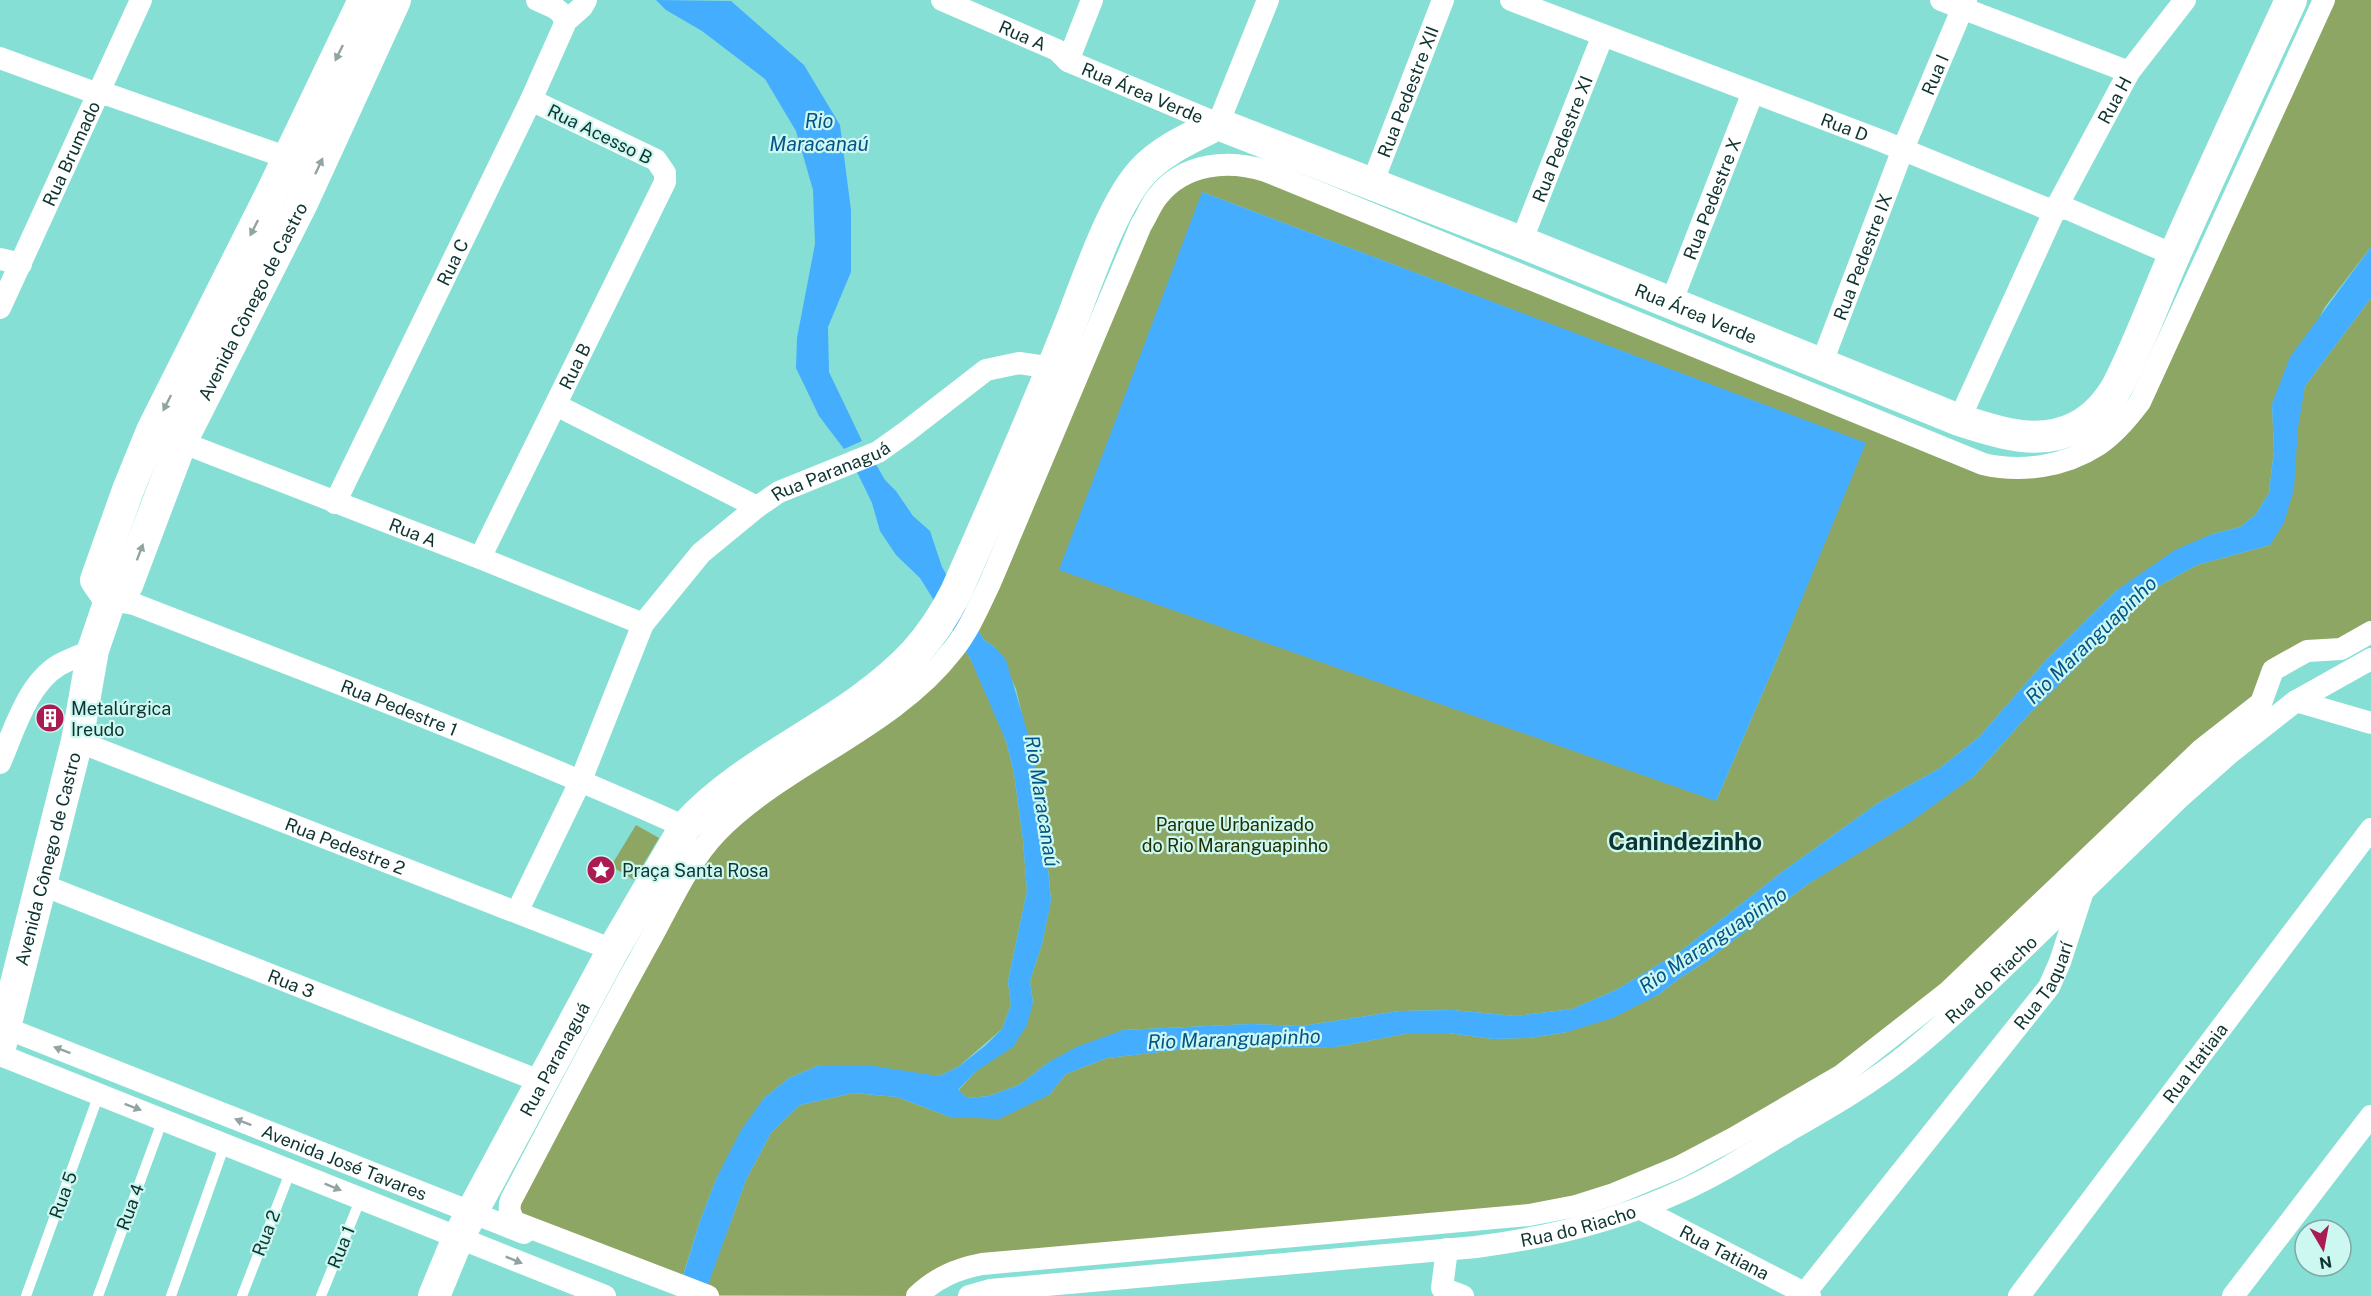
<svg xmlns="http://www.w3.org/2000/svg" width="2371" height="1296" font-family="'Public Sans',sans-serif">
  <style>
    .green { fill: #8da664; fill-rule: evenodd }
    .water { fill: #45adfd }
    .lines { fill: none; stroke-linecap: round; stroke-linejoin: round }
    .lane { stroke: #fff; stroke-width: 10 }
    .street { stroke: #fff; stroke-width: 22 }
    .secondary { stroke: #fff; stroke-width: 32 }
    .oneway { fill: #92a4a2 }
    .labels { text-anchor: middle; dominant-baseline: central; stroke-width: 4.5; stroke-linejoin: round; paint-order: stroke }
    .street-label { font-size: 18px; fill: #0d3430; stroke: #cdf7f1 }
    .poi-label { font-size: 18px; fill: #0d3430; stroke: #cdf7f1; text-anchor: start }
    .park-label { font-size: 18px; fill: #213000; stroke: #cdf7f1 }
    .water-label { font-size: 20px; font-style: italic; fill: #035488; stroke: #cdf7f1 }
    .district-label { font-size: 24px; font-weight: bold; fill: #0d3430; stroke: #cdf7f1 }
  </style>
  <rect width="100%" height="100%" fill="#86dfd4"/>
  <g class="green">
    <path d="M2324,0h47v247l-46,60 -53,97 2,46 -5,43 -13,21 -16,13 -28,7 -95,56 -69,68 -69,79 -39,31 -62,35 -96,69 -101,79 -65,39 -44,19 -57,7 -63,-6 -53,1 -97,15 -52,-2 -127,6 -74,32 -30,23 -30,11 -21,2 -10,-7 17,-19 18,-13 40,-56 -3,-22 12,-37 9,-44 -10,-104 -25,-107 -20,-41 -12,-8 -12,-20 185,-423 74,-34 752,301 44,5 97,-46zM1202,192l663,251 -89,219 -60,139z"/>
    <polygon points="2371,298 2371,632 2273,670 2261,703 1842,1075 1576,1206 982,1264 917,1296 704,1295 746,1180 771,1133 800,1105 853,1093 897,1097 950,1117 1049,1095 1066,1074 1107,1058 1187,1049 1336,1047 1410,1033 1448,1033 1493,1039 1530,1038 1567,1032 1658,995 1680,978 1705,962 1808,884 1973,777 2030,713 2157,587 2197,565 2270,545 2305,386"/>
    <polygon points="960,640 980,677 1006,741 1014,773 1023,840 1027,891 1008,981 1011,1005 1002,1029 958,1067 939,1076 820,1065 789,1078 764,1098 717,1177 700,1221 680,1285 515,1222 511,1200 698,857"/>
    <polygon points="636,825 659,838 634,880 611,866"/>
  </g>
  <g class="water">
    <polygon points="656,0 731,1 804,65 840,125 851,210 851,272 828,327 829,372 862,441 844,449 819,416 796,368 797,338 815,244 813,190 796,131 765,79 702,31 666,10"/>
    <polygon points="1202,192 1866,443 1776,662 1716,801 1059,570"/>
    <polygon points="2371,247 2371,298 2305,386 2298,428 2294,489 2284,523 2270,545 2197,565 2157,587 2030,713 1973,777 1909,823 1808,884 1705,962 1680,978 1658,995 1613,1018 1567,1032 1530,1038 1493,1039 1448,1033 1410,1033 1336,1047 1187,1049 1107,1058 1066,1074 1049,1095 999,1119 950,1117 897,1097 853,1093 800,1105 771,1133 746,1180 704,1296 677,1296 700,1221 717,1177 741,1130 764,1098 789,1078 820,1065 874,1066 939,1076 958,1067 986,1045 1002,1029 1011,1005 1008,981 1027,891 1023,840 1014,773 1006,741 970,658 920,578 896,555 880,531 872,503 855,468 873,459 885,480 896,491 913,516 930,531 942,567 972,620 984,640 996,648 1006,660 1028,734 1041,796 1051,901 1042,944 1030,981 1033,1003 1027,1025 1013,1047 975,1072 958,1090 968,1098 989,1096 1019,1085 1049,1062 1076,1047 1123,1030 1250,1024 1302,1026 1399,1011 1452,1010 1515,1016 1572,1009 1616,990 1681,951 1782,872 1878,803 1940,768 1979,737 2048,658 2117,590 2175,550 2212,534 2240,527 2256,514 2269,493 2274,450 2272,404 2290,357"/>
  </g>
  <g class="lines">
    <g class="lane">
      <polyline points="26,1296 99,1094"/>
      <polyline points="98,1296 163,1119"/>
      <polyline points="171,1296 225,1144"/>
      <polyline points="242,1296 291,1170"/>
      <polyline points="321,1296 361,1198"/>
    </g>
    <g class="street">
      <path id="s1" d="M942,0l115,50 11,11 150,63 50,-124"/>
      <path id="s2" d="M1511,0l371,141 163,67 23,1 106,46"/>
      <polyline points="1941,0 2129,72"/>
      <polyline points="565,22 582,7 586,0"/>
      <polyline points="0,58 90,91 112,96 288,158"/>
      <polyline points="1068,61 1092,0"/>
      <path id="s3" d="M1372,184l71,-184"/>
      <path id="s4" d="M1521,242l82,-207"/>
      <polyline points="0,259 21,264"/>
      <path id="s5" d="M1671,303l82,-211"/>
      <path id="s6" d="M0,308l141,-308"/>
      <path id="s7" d="M1821,365l82,-216 63,-149"/>
      <polyline points="556,405 757,507"/>
      <path id="s8" d="M1959,420l96,-210 74,-138 56,-72"/>
      <path id="s9" d="M181,442l299,116 163,66"/>
      <path id="s10" d="M335,503l196,-403 33,-74c3,-17 -15,-20 -27,-26"/>
      <path id="s11" d="M480,558l185,-376v-9l-9,-13 -125,-60"/>
      <path id="s12" d="M110,600l24,4c185,72 370,141 551,223"/>
      <polyline points="2296,701 2371,723"/>
      <path id="s13" d="M77,741l536,209"/>
      <path d="M0,763c14,-32 27,-79 59,-98 11,-6 23,-10 34,-15"/>
      <path id="s14" d="M40,884l502,198"/>
      <path id="s15" d="M517,912l64,-132 62,-156 58,-71 56,-46 22,-15 99,-40 28,-20 80,-62 33,-7 34,5"/>
      <path id="s16" d="M6,1028l518,205"/>
      <polyline points="0,1055 605,1296"/>
      <path id="s17" d="M1641,1209l169,87"/>
      <polyline points="1447,1249 1442,1288 1463,1296"/>
      <path id="s18" d="M1805,1293l244,-306 11,-25 23,-71 96,-93 52,-46 65,-51 75,-42"/>
      <path d="M708,1296l-193,-74c-5,-8 -7,-13 -4,-22 46,-87 91,-174 139,-260 20,-36 38,-78 67,-108 69,-70 175,-103 236,-182 16,-20 26,-44 37,-67l151,-358c6,-9 10,-21 17,-29 26,-33 70,-37 108,-25l717,293c38,9 81,3 115,-19 17,-11 30,-27 42,-43l184,-402"/>
      <path d="M917,1296c19,-18 39,-27 65,-32l547,-49 47,-9 38,-12 65,-27 55,-29 108,-63 106,-83 253,-242 60,-47 12,-33 34,-19 34,-2 30,-17"/>
      <path id="s19" d="M969,1296l21,-6 486,-43c70,-9 137,-25 201,-54 39,-17 75,-40 111,-62 42,-24 84,-48 122,-79 61,-50 116,-107 173,-161"/>
      <path id="s20" d="M2019,1296l352,-467"/>
      <polyline points="2233,1296 2371,1116"/>
    </g>
    <g class="secondary">
      <polyline points="110,600 96,580 128,490 152,431 273,190 364,0"/>
      <path id="s21" d="M0,1047l77,-306 16,-91 17,-50 17,-15 54,-143 121,-239 93,-203"/>
      <path id="s22" d="M434,1296l24,-58 155,-288 72,-123c66,-72 164,-103 230,-174 17,-19 30,-39 41,-61 38,-86 76,-172 111,-260 18,-44 44,-126 75,-160 20,-22 50,-35 76,-48l303,118 438,178c38,12 79,27 118,7 17,-9 32,-25 41,-42 21,-41 37,-86 56,-129 38,-86 78,-171 117,-256"/>
    </g>
  </g>
  <defs><path id="oneway-solid" d="M-6-.8H1V-3.2L6.5 0L1 3.2V.8H-6Z" transform="scale(1.5)"/></defs>
  <g class="oneway">
    <use href="#oneway-solid" transform="translate(339 53) rotate(116)"/>
    <use href="#oneway-solid" transform="translate(319 166) rotate(-65)"/>
    <use href="#oneway-solid" transform="translate(254 228) rotate(117)"/>
    <use href="#oneway-solid" transform="translate(167 403) rotate(117)"/>
    <use href="#oneway-solid" transform="translate(140 552) rotate(-69)"/>
    <use href="#oneway-solid" transform="translate(62 1050) rotate(-159)"/>
    <use href="#oneway-solid" transform="translate(133 1107) rotate(21)"/>
    <use href="#oneway-solid" transform="translate(243 1122) rotate(-159)"/>
    <use href="#oneway-solid" transform="translate(333 1187) rotate(22)"/>
    <use href="#oneway-solid" transform="translate(514 1260) rotate(22)"/>
  </g>
  <defs>
    <g id="building-disc" transform="scale(1.5)"><circle r="9.5" fill="#ab1a51" stroke="#cdf7f1"/><path d="M-4-6H4V6H1V3H-1V6H-4ZM-2.5-4.3h1.7v1.8h-1.7ZM.8-4.3h1.7v1.8H.8ZM-2.5-1h1.7V.8h-1.7ZM.8-1h1.7V.8H.8Z" fill="#fff"/></g>
    <g id="sight-disc" transform="scale(1.5)"><circle r="9.5" fill="#ab1a51" stroke="#cdf7f1"/><path d="M0-6L1.8-2.2L6-1.7L2.9 1.2L3.7 5.4L0 3.3L-3.7 5.4L-2.9 1.2L-6-1.7L-1.8-2.2Z" fill="#fff"/></g>
  </defs>
  <g fill-rule="evenodd">
    <use href="#building-disc" x="50" y="718"/>
    <use href="#sight-disc" x="601" y="870"/>
  </g>
  <g class="labels">
    <g class="street-label">
      <text stroke="none"><textPath href="#s1" startOffset="88">Rua A</textPath></text>
      <text stroke="none"><textPath href="#s7" startOffset="312">Rua I</textPath></text>
      <text stroke="none"><textPath href="#s1" startOffset="222">Rua Área Verde</textPath></text>
      <text stroke="none"><textPath href="#s3" startOffset="99">Rua Pedestre XII</textPath></text>
      <text stroke="none"><textPath href="#s8" startOffset="356">Rua H</textPath></text>
      <text stroke="none"><textPath href="#s2" startOffset="357">Rua D</textPath></text>
      <text transform="translate(600 134) rotate(26)">Rua Acesso B</text>
      <text stroke="none"><textPath href="#s4" startOffset="111">Rua Pedestre XI</textPath></text>
      <text stroke="none"><textPath href="#s6" startOffset="170">Rua Brumado</textPath></text>
      <text stroke="none"><textPath href="#s5" startOffset="112">Rua Pedestre X</textPath></text>
      <text stroke="none"><textPath href="#s7" startOffset="116">Rua Pedestre IX</textPath></text>
      <text stroke="none"><textPath href="#s10" startOffset="268">Rua C</textPath></text>
      <text stroke="none"><textPath href="#s21" startOffset="794">Avenida Cônego de Castro</textPath></text>
      <text stroke="none"><textPath href="#s22" startOffset="1960">Rua Área Verde</textPath></text>
      <text stroke="none"><textPath href="#s11" startOffset="214">Rua B</textPath></text>
      <text stroke="none"><textPath href="#s15" startOffset="561">Rua Paranaguá</textPath></text>
      <text stroke="none"><textPath href="#s9" startOffset="249">Rua A</textPath></text>
      <text stroke="none"><textPath href="#s12" startOffset="309">Rua Pedestre 1</textPath></text>
      <text stroke="none"><textPath href="#s13" startOffset="288">Rua Pedestre 2</textPath></text>
      <text stroke="none"><textPath href="#s21" startOffset="194">Avenida Cônego de Castro</textPath></text>
      <text stroke="none"><textPath href="#s19" startOffset="1100">Rua do Riacho</textPath></text>
      <text stroke="none"><textPath href="#s14" startOffset="270">Rua 3</textPath></text>
      <text stroke="none"><textPath href="#s18" startOffset="390">Rua Taquarí</textPath></text>
      <text stroke="none"><textPath href="#s22" startOffset="266">Rua Paranaguá</textPath></text>
      <text stroke="none"><textPath href="#s20" startOffset="292">Rua Itatiaia</textPath></text>
      <text stroke="none"><textPath href="#s16" startOffset="364">Avenida José Tavares</textPath></text>
      <text transform="translate(63 1195) rotate(-70)">Rua 5</text>
      <text transform="translate(130 1207) rotate(-70)">Rua 4</text>
      <text stroke="none"><textPath href="#s19" startOffset="614">Rua do Riacho</textPath></text>
      <text transform="translate(266 1233) rotate(-69)">Rua 2</text>
      <text transform="translate(341 1247) rotate(-68)">Rua 1</text>
      <text stroke="none"><textPath href="#s17" startOffset="94">Rua Tatiana</textPath></text>
    </g>
    <g class="poi-label">
      <text x="71" y="708">Metalúrgica<tspan x="71" dy="21">Ireudo</tspan></text>
      <text x="622" y="870">Praça Santa Rosa</text>
    </g>
    <g class="park-label">
      <text x="1235" y="824">Parque Urbanizado<tspan x="1235" dy="21">do Rio Maranguapinho</tspan></text>
    </g>
    <g class="water-label">
      <text x="819" y="121">Rio<tspan x="819" dy="23">Maracanaú</tspan></text>
      <text transform="translate(2091 640) rotate(-44)">Rio Maranguapinho</text>
      <text transform="translate(1042 801) rotate(81)">Rio Maracanaú</text>
      <text transform="translate(1713 940) rotate(-34)">Rio Maranguapinho</text>
      <text transform="translate(1234 1039) rotate(-2)">Rio Maranguapinho</text>
    </g>
    <g class="district-label">
      <text x="1685" y="841">Canindezinho</text>
    </g>
  </g>
  <g transform="translate(2323 1248) rotate(170)"><circle r="28" fill="#cdf7f1" stroke="#80a9a4" stroke-width="1.5"/>
  <path d="M0-4.5L10 22L0 15L-10 22Z" fill="#ab1a51"/>
  <text y="-9" font-size="16" font-weight="bold" text-anchor="middle" fill="#0d3430">N</text>
  </g>
</svg>
